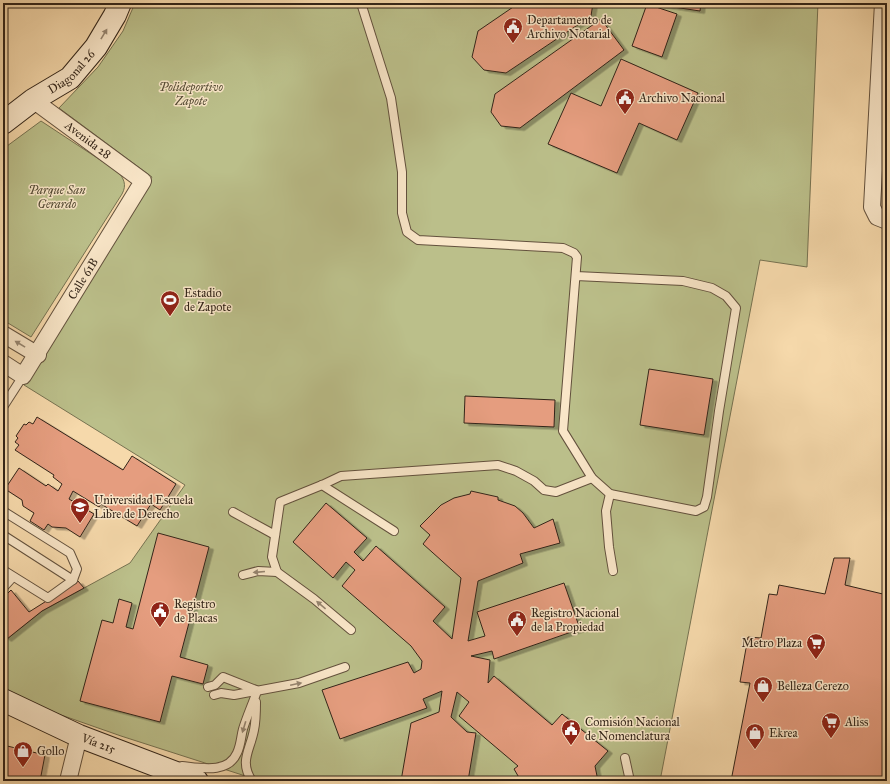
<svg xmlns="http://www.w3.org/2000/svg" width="890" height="784" font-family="'IM FELL Great Primer',serif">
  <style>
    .green { fill: #bbbf8a; stroke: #767251 }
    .building { fill: #e59d7f; stroke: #322418; filter: url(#shadow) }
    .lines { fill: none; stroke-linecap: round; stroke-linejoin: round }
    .lane-casing { stroke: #63513d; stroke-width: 10 }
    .street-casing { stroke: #63513d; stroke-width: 18 }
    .secondary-casing { stroke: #322418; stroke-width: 24 }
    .lane { stroke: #f9e6c8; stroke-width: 8 }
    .street { stroke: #f9e6c8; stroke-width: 16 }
    .secondary { stroke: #f9e6c8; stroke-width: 22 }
    .oneway { fill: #968570 }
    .labels { text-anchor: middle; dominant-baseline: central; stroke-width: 3; stroke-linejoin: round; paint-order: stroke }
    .poi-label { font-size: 12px; fill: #322418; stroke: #f9e6c8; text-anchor: start }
    .street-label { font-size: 12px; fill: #322418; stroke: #f9e6c8 }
    .park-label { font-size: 12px; font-style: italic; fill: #544b34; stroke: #f9e6c8 }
  </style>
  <defs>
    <filter id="shadow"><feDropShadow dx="4.5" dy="2.5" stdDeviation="0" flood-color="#0004"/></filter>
  </defs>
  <rect width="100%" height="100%" fill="#f6d9ab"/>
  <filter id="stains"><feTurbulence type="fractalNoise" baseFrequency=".005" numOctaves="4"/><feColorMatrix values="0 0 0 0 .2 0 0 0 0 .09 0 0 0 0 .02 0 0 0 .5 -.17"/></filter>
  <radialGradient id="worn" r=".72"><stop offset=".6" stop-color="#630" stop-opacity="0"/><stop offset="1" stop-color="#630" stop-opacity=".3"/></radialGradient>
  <g class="green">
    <polygon points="135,3 818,3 807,267 760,260 660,781 261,781 121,736 44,709 3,690 3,646 7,639 42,611 130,563 185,485 24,385 152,177 59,108 98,67 123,31"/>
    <path d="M41,121l76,50c7,7 10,14 5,23l-91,143 -28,-17v-171z"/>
  </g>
  <g class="building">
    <polygon points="519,3 593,3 591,16 506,73 484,70 472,57 478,31"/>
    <polygon points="647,3 701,3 700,11"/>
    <polygon points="647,4 677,14 662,57 632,46"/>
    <polygon points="601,19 624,50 520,128 501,126 491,112 495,94"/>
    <polygon points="621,59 698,93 677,140 639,123 617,173 548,144 571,93 601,106"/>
    <polygon points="649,369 713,379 704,435 640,425"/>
    <polygon points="465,396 555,400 554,427 464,423"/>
    <polygon points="37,417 123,470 132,456 176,484 160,510 151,504 137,526 101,504 99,507 73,491 69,499 94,514 80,537 66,528 52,527 48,524 44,530 30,521 34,513 23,506 22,500 5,489 19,468 46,486 48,484 58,491 62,484 53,477 54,475 15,450 19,445 15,442 18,438 16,436 24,424 26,425 29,422 33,424"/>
    <polygon points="471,491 498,497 498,500 515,506 523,513 534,528 553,519 560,543 520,554 523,563 478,581 468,641 485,636 477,612 564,583 580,629 494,659 492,651 471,656 490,660 488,683 494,676 552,725 562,714 608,751 595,766 598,781 521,781 514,769 518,766 459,716 469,702 457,692 451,717 467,732 476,733 468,781 401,781 411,723 439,712 442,691 423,699 427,708 340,739 322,690 408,662 414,673 421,669 422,661 411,646 342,586 355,570 346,562 333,578 293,542 326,503 367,538 354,552 363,561 376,546 445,607 433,621 452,639 461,578 423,544 430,535 420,526 441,505 454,498 470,494"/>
    <polygon points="158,533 209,547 180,657 208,665 203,684 172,676 160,722 80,701 102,620 113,623 119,599 132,603 126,627 133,629"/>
    <polygon points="834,558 850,558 845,585 887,595 887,781 731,781 750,683 740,682 748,637 761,638 769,594 777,595 779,585 825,594"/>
    <polygon points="78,581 84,588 42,611 7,639 3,636 3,598 11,590 29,612"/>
    <polygon points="3,745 45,755 40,781 3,781"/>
  </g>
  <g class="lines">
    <g class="lane-casing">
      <g id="lane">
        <polyline points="361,3 391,98 402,172 402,213 407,232 418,240 563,248 574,253 577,257 563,431 592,478 610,494 696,511 704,507 707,497 719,411 736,308 726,296 712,288 683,281 576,276"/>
        <polyline points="3,407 23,376"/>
        <polyline points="322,485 394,531"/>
        <polyline points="610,494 606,511 609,547 613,571"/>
        <polyline points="3,511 70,553 77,569 73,580"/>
        <polyline points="233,512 275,535"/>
        <polyline points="3,535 73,580 48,598 3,570"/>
        <polyline points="277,572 272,557 280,502 322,485 341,476 498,465 516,471 534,481 544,490 556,492 592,478"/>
        <polyline points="243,575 258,571 277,572 314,599 351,630"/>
        <polyline points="3,588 13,577"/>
        <polyline points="208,687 215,685 223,677 256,690"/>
        <polyline points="214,695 221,693 234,695 299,683 345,667"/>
        <polyline points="625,758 630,781"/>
        <path d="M182,766c19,2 46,8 55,-13 4,-8 4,-17 6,-24 4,-13 10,-26 14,-38"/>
        <path d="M252,781c-13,-20 -2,-30 2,-51 2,-9 2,-19 2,-28"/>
      </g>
    </g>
    <g class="street-casing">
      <g id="street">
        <polyline points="883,3 872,207 877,217 887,221"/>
        <polyline points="3,334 38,355"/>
        <path id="s1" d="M3,363l20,13 120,-195 -110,-81"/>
        <polyline points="68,781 79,736"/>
      </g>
    </g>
    <g class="secondary-casing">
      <g id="secondary">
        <path id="s2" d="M3,123l30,-23 37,-22 26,-31 19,-32 5,-12"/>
        <path id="s3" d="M3,700l76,36 118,45"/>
      </g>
    </g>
    <use href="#lane" class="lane"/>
    <use href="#street" class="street"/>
    <use href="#secondary" class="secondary"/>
  </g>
  <defs><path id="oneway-solid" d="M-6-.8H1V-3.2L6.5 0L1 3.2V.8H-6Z"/></defs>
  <g class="oneway">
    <use href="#oneway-solid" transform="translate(104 34) rotate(-59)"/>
    <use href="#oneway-solid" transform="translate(20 344) rotate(-149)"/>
    <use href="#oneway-solid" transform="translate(259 572) rotate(175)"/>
    <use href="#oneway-solid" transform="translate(321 605) rotate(-140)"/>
    <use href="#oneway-solid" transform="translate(296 684) rotate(-12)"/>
    <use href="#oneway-solid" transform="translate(244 727) rotate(107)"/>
  </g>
  <defs>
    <g id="civic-pin" transform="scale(1)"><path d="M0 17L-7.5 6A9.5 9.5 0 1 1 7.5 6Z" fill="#8f2418" stroke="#f9e6c8"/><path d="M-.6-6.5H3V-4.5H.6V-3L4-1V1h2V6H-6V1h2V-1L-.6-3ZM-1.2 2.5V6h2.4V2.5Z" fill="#fff"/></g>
    <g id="stadium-pin" transform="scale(1)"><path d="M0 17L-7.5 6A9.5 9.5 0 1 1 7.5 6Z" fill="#8f2418" stroke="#f9e6c8"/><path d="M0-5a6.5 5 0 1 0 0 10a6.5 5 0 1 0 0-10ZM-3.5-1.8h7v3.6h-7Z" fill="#fff"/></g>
    <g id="university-pin" transform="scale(1)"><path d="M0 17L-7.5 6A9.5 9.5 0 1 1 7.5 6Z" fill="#8f2418" stroke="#f9e6c8"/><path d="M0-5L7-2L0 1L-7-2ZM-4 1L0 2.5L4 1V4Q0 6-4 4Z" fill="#fff"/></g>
    <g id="supermarket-pin" transform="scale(1)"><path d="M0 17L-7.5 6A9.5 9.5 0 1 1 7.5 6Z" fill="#8f2418" stroke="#f9e6c8"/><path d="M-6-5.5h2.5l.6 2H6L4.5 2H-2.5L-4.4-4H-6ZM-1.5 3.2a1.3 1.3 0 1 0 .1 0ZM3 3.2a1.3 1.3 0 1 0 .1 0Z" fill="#fff"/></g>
    <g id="shop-pin" transform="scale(1)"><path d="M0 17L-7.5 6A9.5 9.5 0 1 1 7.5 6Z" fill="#8f2418" stroke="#f9e6c8"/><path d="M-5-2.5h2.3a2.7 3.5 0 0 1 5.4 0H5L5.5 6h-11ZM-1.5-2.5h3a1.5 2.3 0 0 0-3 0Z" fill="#fff"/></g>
  </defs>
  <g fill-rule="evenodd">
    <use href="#civic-pin" x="513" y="27"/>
    <use href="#civic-pin" x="625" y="98"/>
    <use href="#stadium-pin" x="170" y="300"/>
    <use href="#university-pin" x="80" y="507"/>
    <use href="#civic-pin" x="160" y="611"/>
    <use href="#civic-pin" x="517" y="620"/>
    <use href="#supermarket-pin" x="816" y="643"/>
    <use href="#shop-pin" x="763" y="686"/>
    <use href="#supermarket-pin" x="831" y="722"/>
    <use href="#civic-pin" x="571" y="729"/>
    <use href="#shop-pin" x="755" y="733"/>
    <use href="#shop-pin" x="23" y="751"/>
  </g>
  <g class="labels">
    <g class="poi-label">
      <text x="527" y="20">Departamento de<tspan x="527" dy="14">Archivo Notarial</tspan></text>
      <text x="639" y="98">Archivo Nacional</text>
      <text x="184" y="293">Estadio<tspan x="184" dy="14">de Zapote</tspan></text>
      <text x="94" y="500">Universidad Escuela<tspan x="94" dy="14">Libre de Derecho</tspan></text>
      <text x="174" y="604">Registro<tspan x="174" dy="14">de Placas</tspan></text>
      <text x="531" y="613">Registro Nacional<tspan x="531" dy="14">de la Propiedad</tspan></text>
      <text x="802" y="643" text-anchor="end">Metro Plaza</text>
      <text x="777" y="686">Belleza Cerezo</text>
      <text x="585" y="722">Comisión Nacional<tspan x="585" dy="14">de Nomenclatura</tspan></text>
      <text x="845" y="722">Aliss</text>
      <text x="769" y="733">Ekrea</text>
      <text x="37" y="751">Gollo</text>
    </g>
    <g class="street-label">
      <text stroke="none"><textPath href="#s2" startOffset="86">Diagonal 26</textPath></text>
      <text transform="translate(88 140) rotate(37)">Avenida 28</text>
      <text stroke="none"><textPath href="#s1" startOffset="138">Calle 61B</textPath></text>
      <text stroke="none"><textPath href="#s3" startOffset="105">Vía 215</textPath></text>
    </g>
    <g class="park-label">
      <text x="191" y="87">Polideportivo<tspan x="191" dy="14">Zapote</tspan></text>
      <text x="57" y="190">Parque San<tspan x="57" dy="14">Gerardo</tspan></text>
    </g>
  </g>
  <rect width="890" height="784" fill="none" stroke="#f6d9ab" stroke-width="16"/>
  <rect x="4" y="4" width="882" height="776" fill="none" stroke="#322418" stroke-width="2"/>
  <rect x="8" y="8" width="874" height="768" fill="none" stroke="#322418"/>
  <rect width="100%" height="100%" filter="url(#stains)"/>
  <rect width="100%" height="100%" fill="url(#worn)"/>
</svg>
